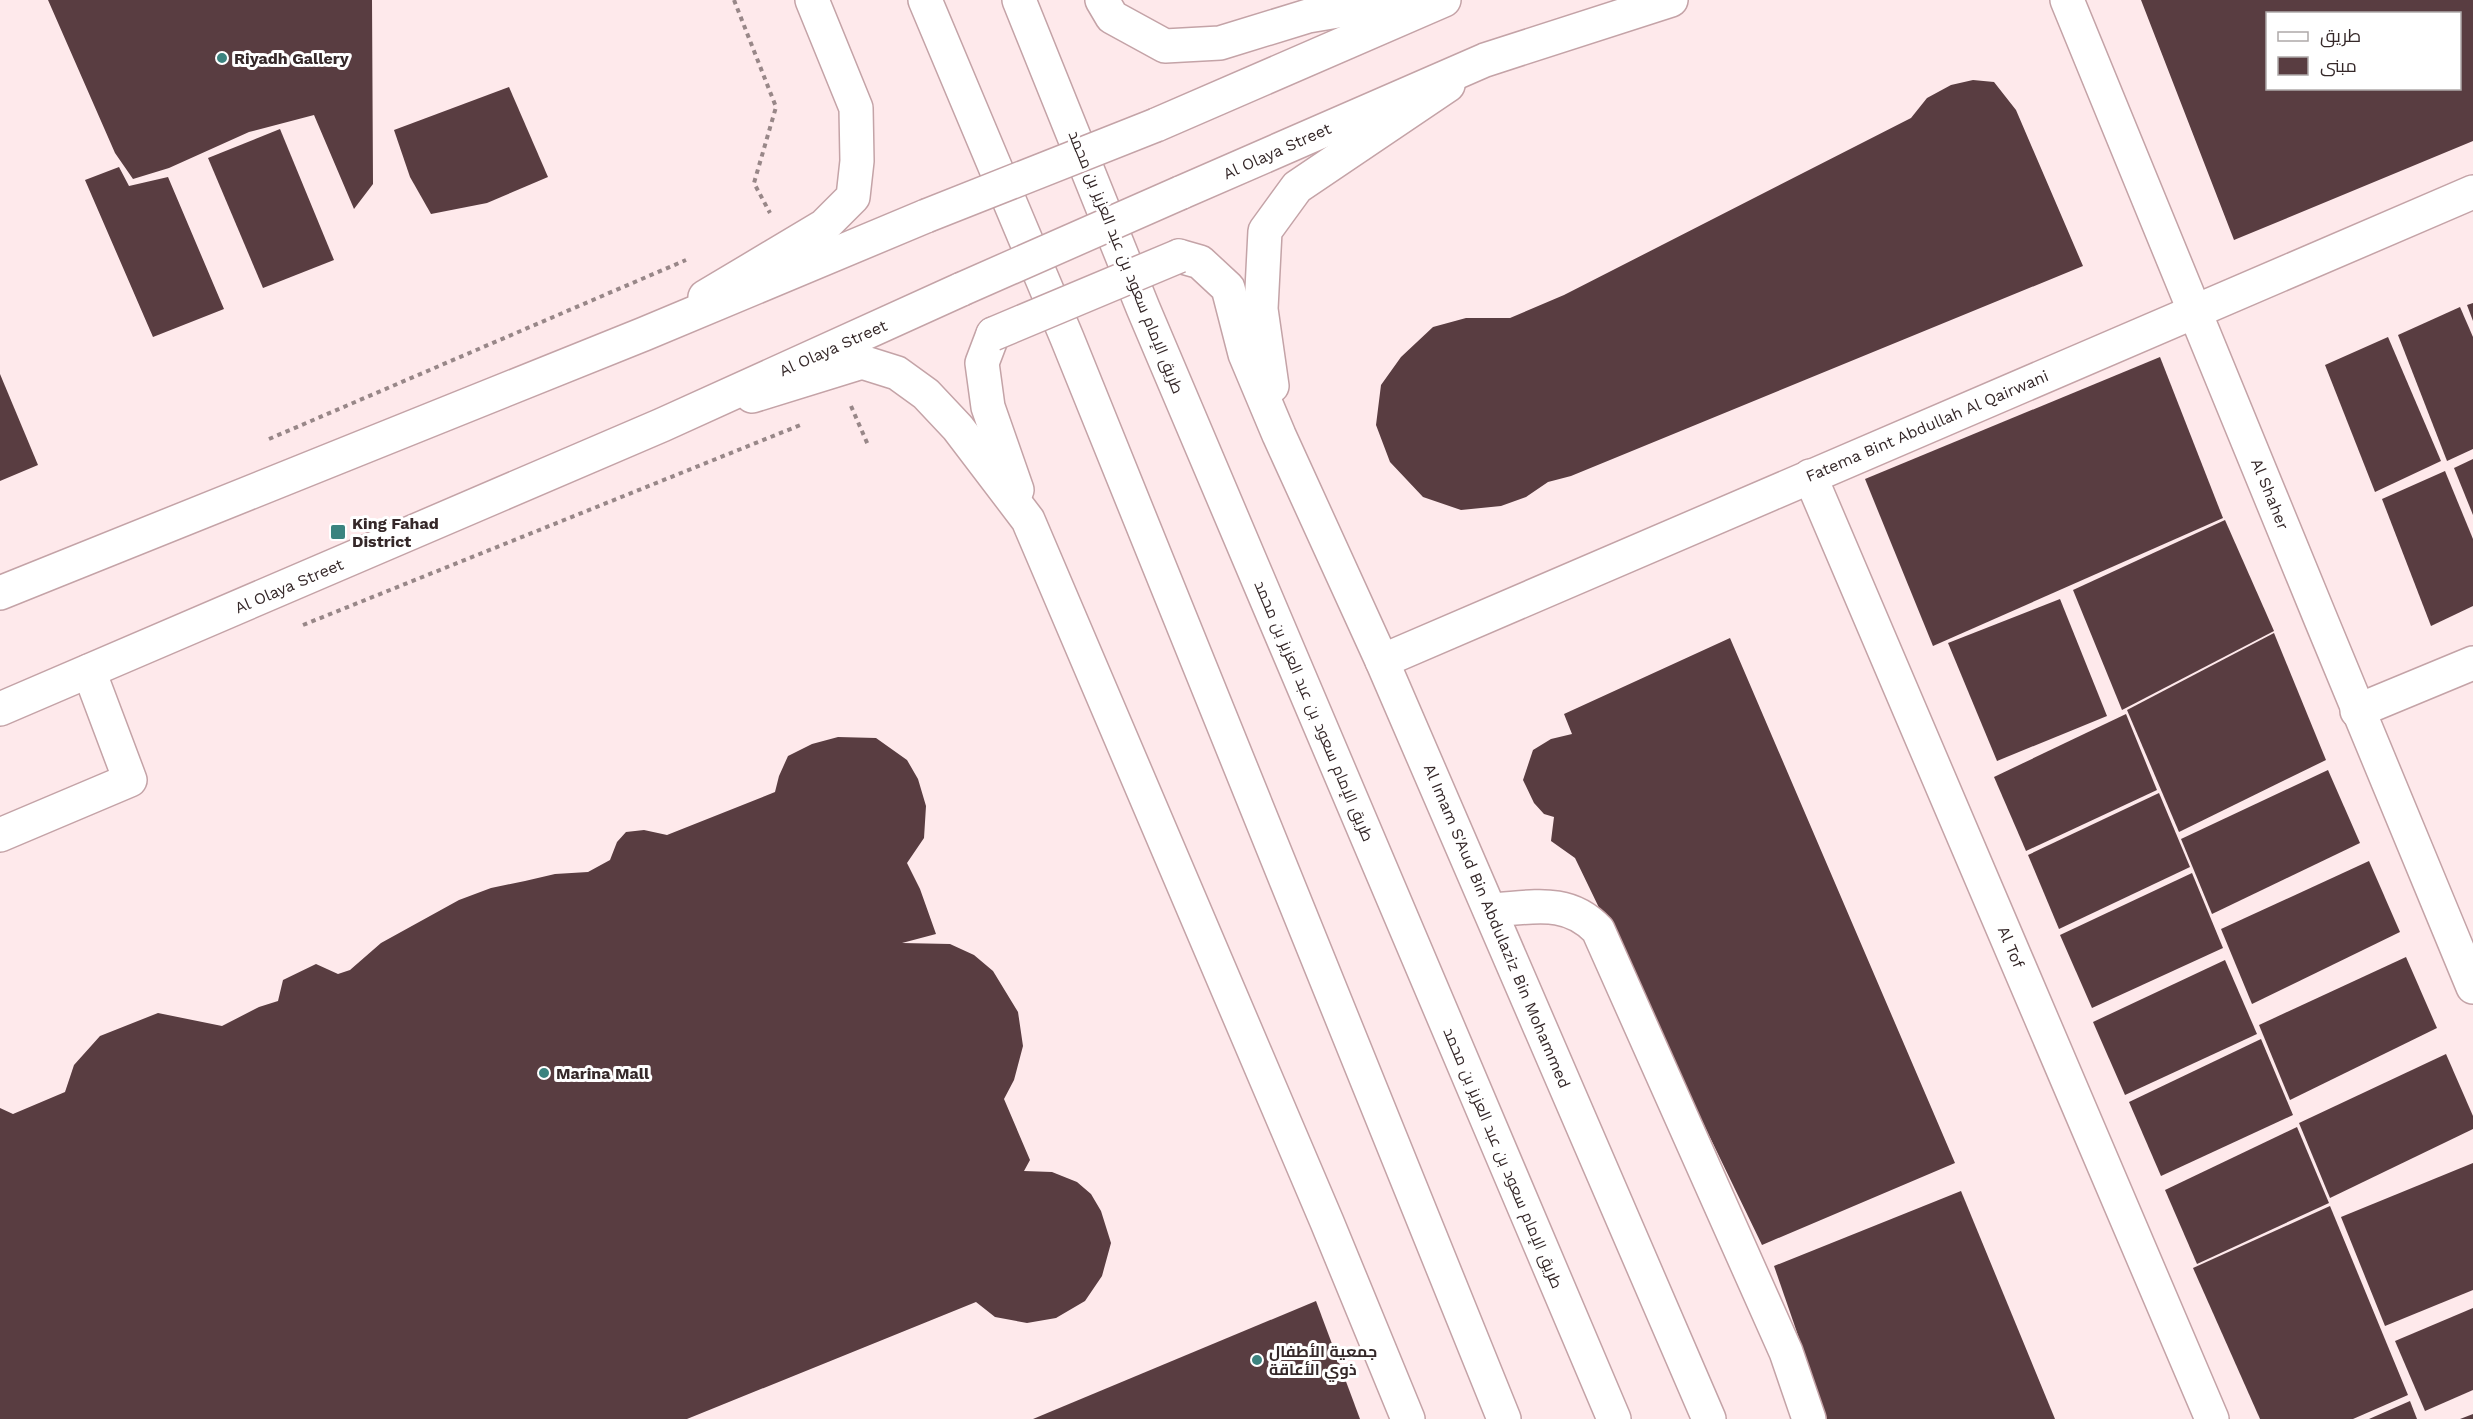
<svg xmlns="http://www.w3.org/2000/svg" width="2473" height="1419" font-family="'Work Sans',Cairo,sans-serif">
  <style>
    .building { fill: #593d41; fill-rule: evenodd }
    .lines { fill: none; stroke-linecap: round; stroke-linejoin: round }
    .minor-casing { stroke: #c4a3a7; stroke-width: 36 }
    .major-casing { stroke: #c4a3a7; stroke-width: 36 }
    .path { stroke: #988788; stroke-width: 4; stroke-dasharray: 4.5 4.5; stroke-linecap: butt }
    .minor { stroke: #fff; stroke-width: 33 }
    .major { stroke: #fff; stroke-width: 33 }
    .minor-bridge-casing { stroke: #c4a3a7; stroke-width: 36; stroke-linecap: butt }
    .major-bridge-casing { stroke: #c4a3a7; stroke-width: 36; stroke-linecap: butt }
    .minor-bridge { stroke: #fff; stroke-width: 33 }
    .major-bridge { stroke: #fff; stroke-width: 33 }
    .poi-dot { fill: #3b837f; stroke: #fff; stroke-width: 2 }
    .labels { text-anchor: middle; dominant-baseline: central; stroke-width: 6; stroke-linejoin: round; paint-order: stroke }
    .poi-label { font-size: 16px; font-weight: bold; fill: #352829; stroke: #fff; text-anchor: start }
    .street-label { font-size: 16px; fill: #352829; stroke: #fff }
  </style>
  <rect width="100%" height="100%" fill="#fee9eb"/>
  <g class="building">
    <polygon points="48,0 372,0 373,184 354,209 314,115 249,132 169,168 133,179 115,153"/>
    <path d="M2141,0h332v141l-239,99zM2268,14h192v74h-192z"/>
    <polygon points="1973,80 1994,82 2016,110 2083,266 1571,476 1548,482 1526,497 1501,506 1461,510 1423,497 1390,462 1376,425 1381,385 1401,357 1433,327 1466,318 1510,318 1564,295 1911,118 1927,98 1951,85"/>
    <polygon points="509,87 548,177 487,203 431,214 410,177 394,130"/>
    <polygon points="280,129 334,260 263,288 208,158"/>
    <polygon points="119,167 129,186 168,177 224,309 153,337 85,180"/>
    <polygon points="2473,303 2473,321 2467,305"/>
    <polygon points="2460,307 2473,337 2473,449 2447,461 2398,335"/>
    <polygon points="2388,337 2441,461 2375,492 2325,365"/>
    <polygon points="2160,357 2223,518 1933,646 1865,479"/>
    <polygon points="0,374 38,465 0,481"/>
    <polygon points="2473,459 2473,515 2454,468"/>
    <polygon points="2445,471 2473,539 2473,606 2431,626 2382,499"/>
    <polygon points="2225,520 2274,631 2122,710 2073,590"/>
    <polygon points="2060,599 2107,716 1997,761 1948,643"/>
    <polygon points="2274,633 2326,760 2179,832 2127,710"/>
    <polygon points="1730,638 1955,1163 1762,1245 1575,858 1551,841 1554,817 1544,814 1534,803 1523,780 1533,750 1551,739 1572,734 1564,714"/>
    <polygon points="2126,714 2157,790 2026,851 1994,777"/>
    <polygon points="838,737 876,738 907,760 918,779 926,806 924,838 907,863 920,889 936,934 902,943 950,944 974,955 993,971 1018,1012 1023,1046 1014,1080 1004,1099 1030,1160 1024,1171 1052,1172 1077,1182 1091,1194 1101,1211 1111,1243 1102,1276 1085,1301 1056,1318 1027,1323 995,1317 976,1302 687,1419 0,1419 0,1108 13,1114 65,1092 74,1065 100,1036 158,1013 222,1026 259,1007 278,1001 283,980 316,964 338,974 350,970 381,943 459,900 491,888 525,881 555,874 588,872 610,860 617,842 626,832 644,830 667,835 775,792 779,776 788,756 812,744"/>
    <polygon points="2328,770 2360,843 2212,914 2181,839"/>
    <polygon points="2159,793 2190,867 2059,929 2028,855"/>
    <polygon points="2369,861 2400,932 2252,1004 2221,929"/>
    <polygon points="2192,873 2223,948 2092,1008 2060,935"/>
    <polygon points="2406,957 2437,1028 2290,1100 2259,1025"/>
    <polygon points="2225,960 2257,1034 2125,1095 2093,1022"/>
    <polygon points="2261,1039 2293,1115 2161,1176 2129,1102"/>
    <polygon points="2446,1054 2473,1116 2473,1129 2330,1198 2299,1123"/>
    <polygon points="2297,1127 2329,1203 2197,1264 2165,1190"/>
    <polygon points="2473,1163 2473,1290 2385,1326 2341,1217"/>
    <polygon points="1961,1191 2055,1419 1827,1419 1774,1266"/>
    <polygon points="2330,1206 2408,1395 2353,1419 2260,1419 2193,1268"/>
    <polygon points="1316,1301 1360,1419 1033,1419"/>
    <polygon points="2473,1308 2473,1390 2425,1411 2395,1341"/>
    <polygon points="2410,1401 2417,1419 2369,1419"/>
    <polygon points="2473,1414 2473,1419 2460,1419"/>
  </g>
  <g class="lines">
    <g class="minor-casing">
      <g id="minor">
        <path d="M2067,0c137,329 268,659 406,987"/>
        <polyline points="1179,256 1200,262 1228,288 1245,354 1279,435 1382,661 1709,1419"/>
        <polyline points="705,297 824,226 853,197 857,161 856,108 812,0"/>
        <polyline points="993,334 982,363 988,407 1017,490"/>
        <polyline points="1272,386 1261,309 1265,231 1297,187 1448,85"/>
        <polyline points="752,396 862,362 897,373 926,394 958,428 1028,520 1327,1222 1408,1419"/>
        <polyline points="1810,476 2212,1419"/>
        <polyline points="1382,661 2473,192"/>
        <polyline points="2357,711 2473,663"/>
        <polyline points="0,835 130,780 89,671"/>
        <path d="M1490,910c41,-2 77,-13 108,20l188,422 23,67"/>
      </g>
    </g>
    <g class="major-casing">
      <g id="major">
        <polyline points="925,0 1067,338 1504,1419"/>
        <polyline points="1019,0 1143,308 1614,1419"/>
        <polyline points="1102,0 1112,17 1165,46 1220,43 1308,16 1403,0"/>
        <polyline points="1156,125 1444,0"/>
        <polyline points="1180,193 1485,60 1671,0"/>
        <polyline points="0,593 644,334 926,216"/>
        <polyline points="0,709 662,425 962,289"/>
      </g>
    </g>
    <g class="path">
      <polyline points="734,0 776,107 754,183 770,213"/>
      <polyline points="851,406 868,445"/>
      <polyline points="269,439 686,260"/>
      <polyline points="303,625 803,424"/>
    </g>
    <use href="#minor" class="minor"/>
    <use href="#major" class="major"/>
    <g class="minor-bridge-casing">
      <polyline id="minor-bridge" points="993,334 1179,256"/>
    </g>
    <g class="major-bridge-casing">
      <g id="major-bridge">
        <polyline points="926,216 1156,125"/>
        <polyline points="962,289 1180,193"/>
      </g>
    </g>
    <use href="#minor-bridge" class="minor-bridge"/>
    <use href="#major-bridge" class="major-bridge"/>
  </g>
  <g class="poi-dot">
    <circle cx="222" cy="58" r="6"/>
    <rect x="330" y="524" width="16" height="16" rx="3"/>
    <circle cx="544" cy="1073" r="6"/>
    <circle cx="1257" cy="1360" r="6"/>
  </g>
  <g class="labels">
    <g class="poi-label">
      <text x="234" y="58">Riyadh Gallery</text>
      <text x="352" y="523">King Fahad<tspan x="352" dy="18">District</tspan></text>
      <text x="556" y="1073">Marina Mall</text>
      <text x="1269" y="1351">جمعية الأطفال<tspan x="1269" dy="18">ذوي الأعاقة</tspan></text>
    </g>
    <g class="street-label">
      <text transform="translate(1277 151) rotate(-24)">Al Olaya Street</text>
      <text transform="translate(1126 262) rotate(68)">طريق الإمام سعود بن عبد العزيز بن محمد</text>
      <text transform="translate(833 348) rotate(-24)">Al Olaya Street</text>
      <text transform="translate(1927 426) rotate(-23)">Fatema Bint Abdullah Al Qairwani</text>
      <text transform="translate(2270 494) rotate(68)">Al Shaher</text>
      <text transform="translate(289 586) rotate(-23)">Al Olaya Street</text>
      <text transform="translate(1314 711) rotate(67)">طريق الإمام سعود بن عبد العزيز بن محمد</text>
      <text transform="translate(1497 926) rotate(67)">Al Imam S'Aud Bin Abdulaziz Bin Mohammed</text>
      <text transform="translate(2011 947) rotate(67)">Al Tof</text>
      <text transform="translate(1503 1158) rotate(67)">طريق الإمام سعود بن عبد العزيز بن محمد</text>
    </g>
  </g>
  <rect x="2266" y="12" width="195" height="78" fill="#ffffff" stroke="#aea9a9" stroke-width="1.5"/>
  <rect x="2278" y="32" width="30" height="9" fill="#ffffff" stroke="#aea9a9" stroke-width="1.5"/>
  <text x="2320" y="42" font-size="18" fill="#352829">طريق</text>
  <rect x="2278" y="57" width="30" height="18" fill="#593d41" stroke="#aea9a9" stroke-width="1.5"/>
  <text x="2320" y="72" font-size="18" fill="#352829">مبنى</text>
</svg>
